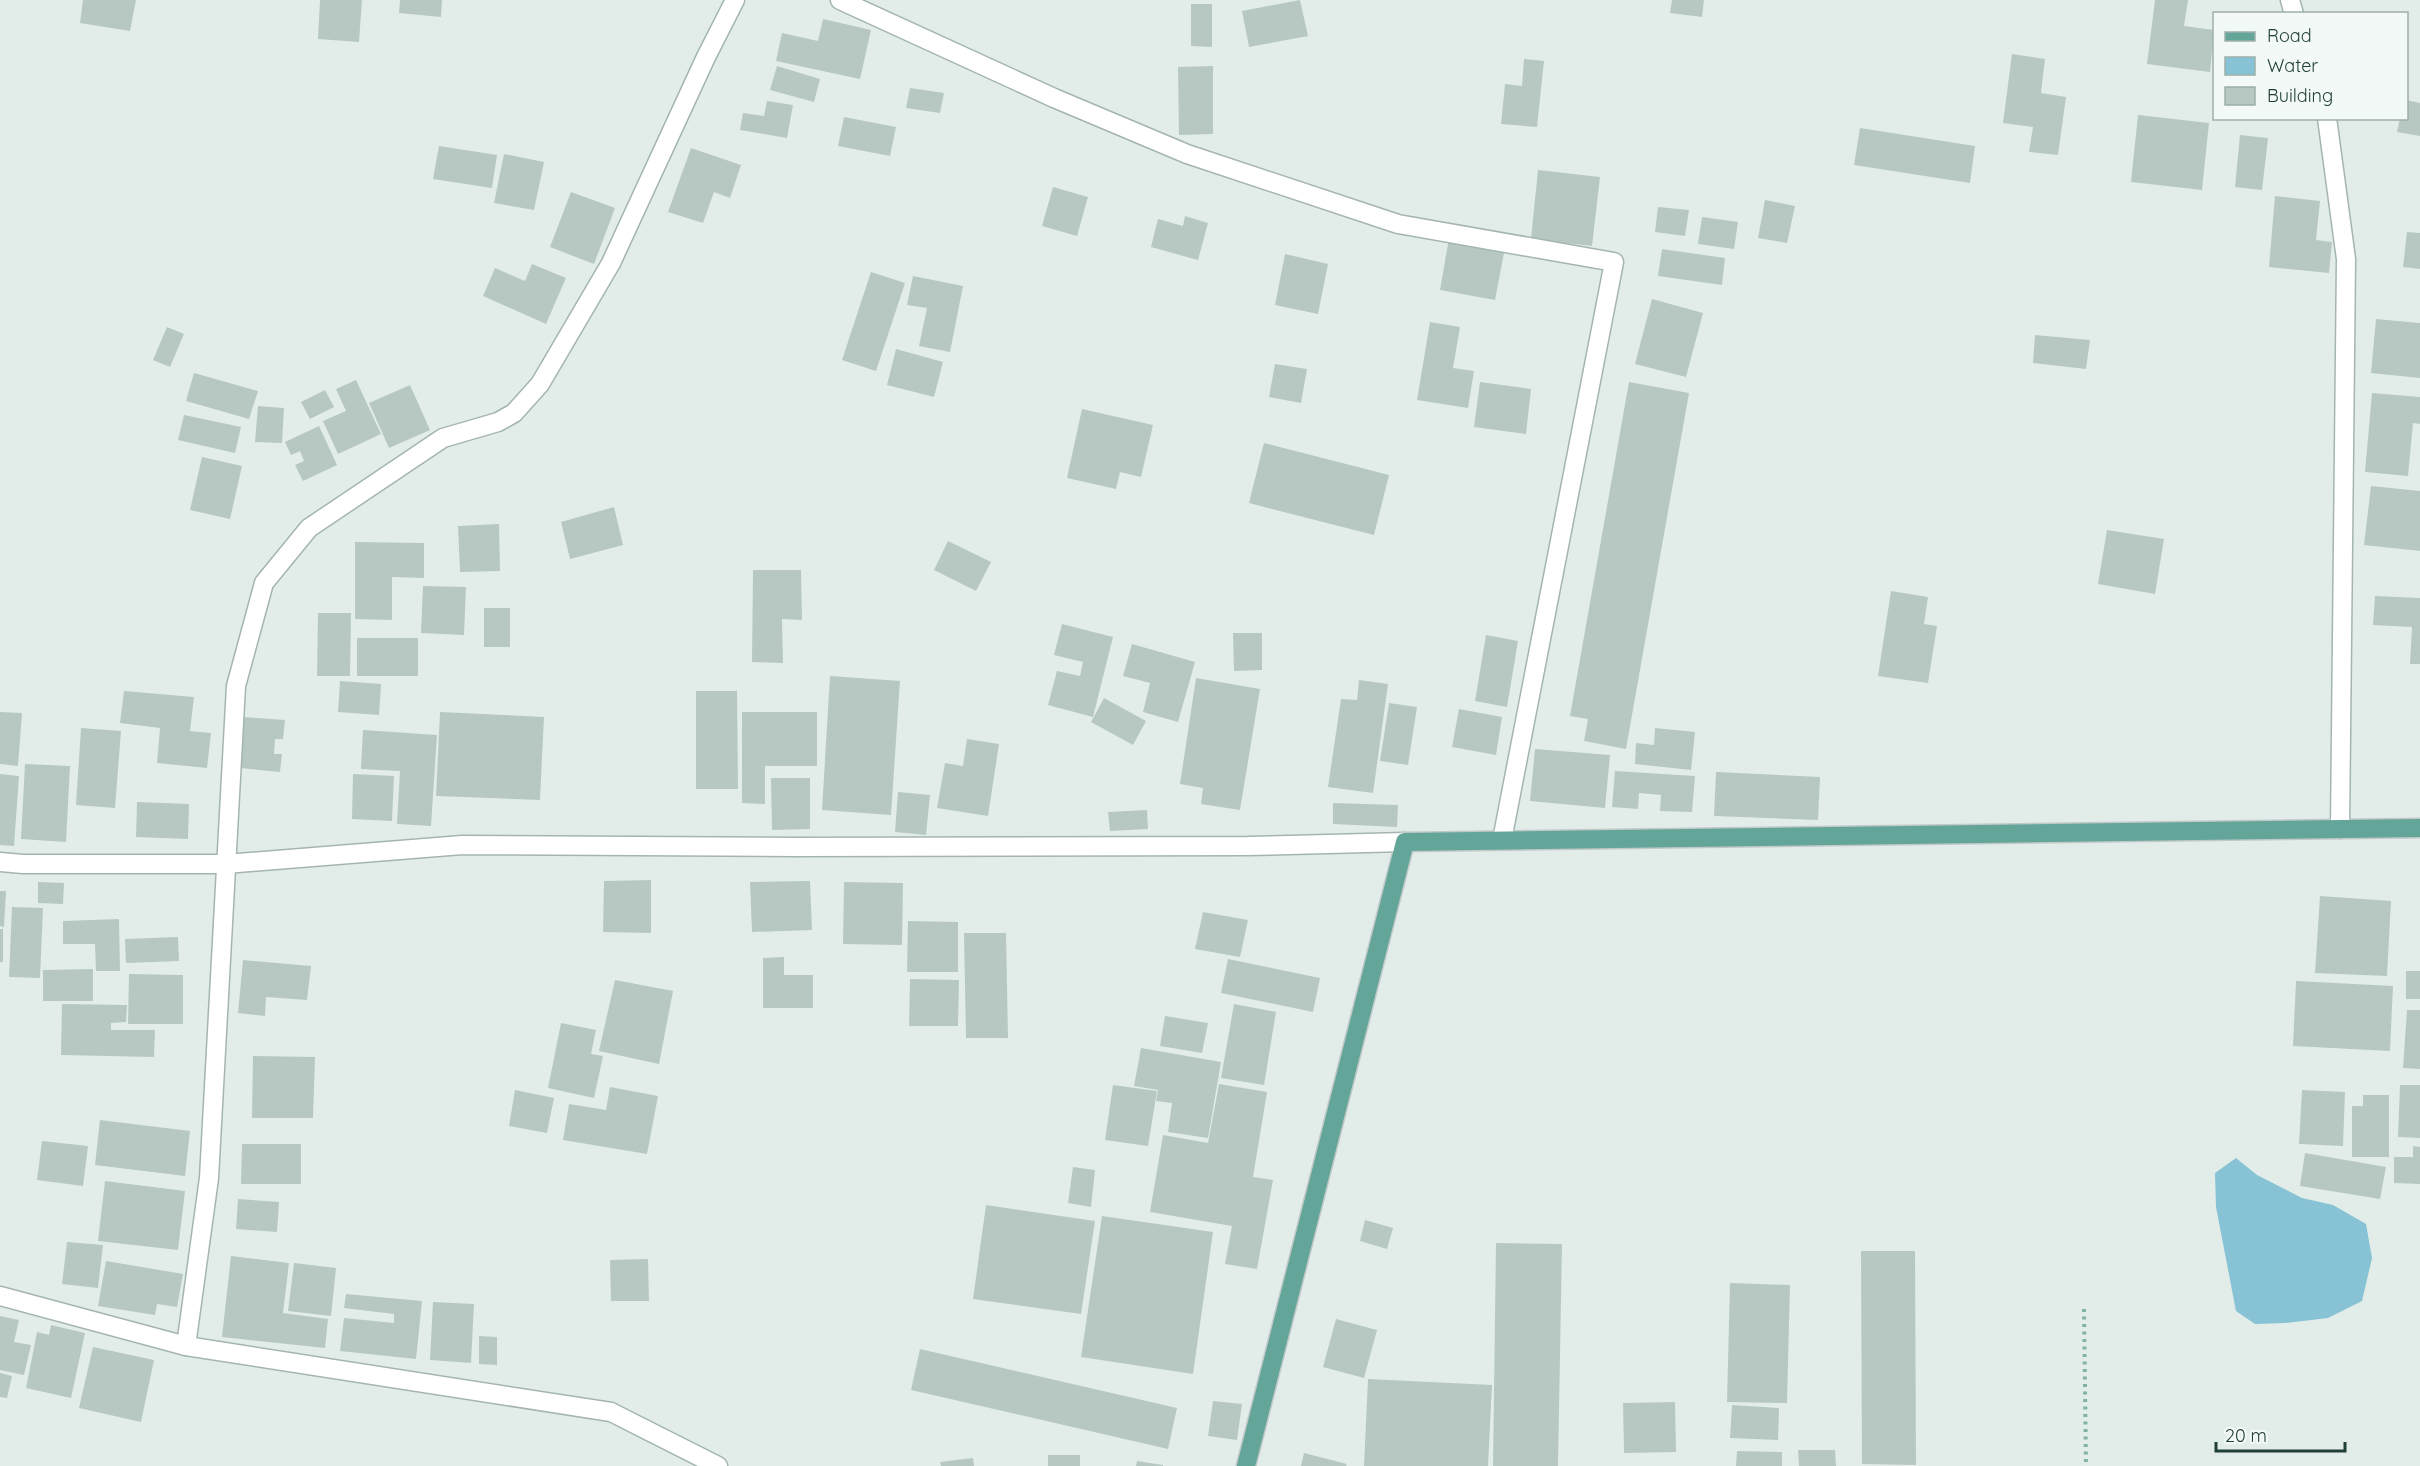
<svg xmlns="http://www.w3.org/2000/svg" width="2420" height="1466" font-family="Quicksand,sans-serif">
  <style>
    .water { fill: #87c2d5 }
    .building { fill: #b7c8c2 }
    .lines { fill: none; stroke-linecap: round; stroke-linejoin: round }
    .minor-casing { stroke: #a4b5b1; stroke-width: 21 }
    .tertiary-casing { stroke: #a4b5b1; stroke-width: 21 }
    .primary-casing { stroke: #c1c9c8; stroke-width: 21 }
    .path { stroke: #80b2a7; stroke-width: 4; stroke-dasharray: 3 4.5; stroke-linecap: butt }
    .minor { stroke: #fff; stroke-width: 18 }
    .tertiary { stroke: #fff; stroke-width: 18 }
    .primary { stroke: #64a59a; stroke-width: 18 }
  </style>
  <rect width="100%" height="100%" fill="#e2ede9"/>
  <polygon class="water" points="2236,1158 2257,1175 2302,1198 2333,1205 2366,1224 2372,1258 2362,1301 2328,1318 2285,1323 2255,1324 2236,1311 2216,1207 2215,1173"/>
  <g class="building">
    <polygon points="83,0 136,0 130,31 80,23"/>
    <polygon points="320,0 362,0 359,42 318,39"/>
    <polygon points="400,0 442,0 441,17 399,13"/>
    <polygon points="1300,0 1308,36 1249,47 1242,11"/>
    <polygon points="1672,0 1704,0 1702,17 1670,13"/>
    <polygon points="2155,0 2188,0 2184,26 2214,30 2210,72 2147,64"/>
    <polygon points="1191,4 1212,4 1212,47 1191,46"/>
    <polygon points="823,19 871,30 860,79 776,61 782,33 818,41"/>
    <polygon points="2012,54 2045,59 2041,93 2066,97 2058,155 2029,152 2033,127 2003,123"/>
    <polygon points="1524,59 1544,61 1537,127 1501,124 1505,84 1522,86"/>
    <polygon points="777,66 820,79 814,102 770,90"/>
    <polygon points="1213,66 1213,134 1179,135 1178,67"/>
    <polygon points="910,88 944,93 940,113 906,108"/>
    <polygon points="2406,100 2420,103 2420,136 2397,132 2400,118 2406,118"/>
    <polygon points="767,101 793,105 787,138 740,130 743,113 764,116"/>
    <polygon points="2138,115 2209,123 2202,190 2131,182"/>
    <polygon points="844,117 896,127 890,156 838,146"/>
    <polygon points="1860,128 1975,146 1970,183 1854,165"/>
    <polygon points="2240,135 2268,138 2262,190 2235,187"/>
    <polygon points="439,146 497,155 492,188 433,179"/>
    <polygon points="691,148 741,165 730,198 714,192 703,223 668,212"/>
    <polygon points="504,154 544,162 534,210 494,203"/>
    <polygon points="1538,170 1600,177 1592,246 1531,239"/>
    <polygon points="1053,187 1088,197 1077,236 1042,226"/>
    <polygon points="571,192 615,208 594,264 550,247"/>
    <polygon points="2275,196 2320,201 2316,240 2332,242 2329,273 2269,267"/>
    <polygon points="1765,200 1795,206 1787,243 1758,238"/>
    <polygon points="1658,207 1689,210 1685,236 1655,232"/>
    <polygon points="1185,216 1208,223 1198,260 1151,247 1158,219 1183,226"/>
    <polygon points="1702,217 1738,222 1734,249 1698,244"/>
    <polygon points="2407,232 2420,233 2420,269 2403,267"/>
    <polygon points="1449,238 1505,248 1495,300 1440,290"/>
    <polygon points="1662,249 1725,258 1722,285 1658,276"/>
    <polygon points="1285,254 1328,264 1318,314 1275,305"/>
    <polygon points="532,264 566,278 546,324 483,296 495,268 525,281"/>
    <polygon points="871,272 905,283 876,371 842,360"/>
    <polygon points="913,276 963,286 950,352 919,346 927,308 907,305"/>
    <polygon points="1652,299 1703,313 1686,377 1635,364"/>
    <polygon points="2376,319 2420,323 2420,378 2371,373"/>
    <polygon points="1430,322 1460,327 1453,368 1474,371 1468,408 1417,400"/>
    <polygon points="167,327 184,334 170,367 153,360"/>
    <polygon points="2035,335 2090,340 2086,369 2033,363"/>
    <polygon points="896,349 943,362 934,397 887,385"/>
    <polygon points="1275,364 1307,369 1301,403 1269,397"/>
    <polygon points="194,373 258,391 249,419 186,401"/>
    <polygon points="356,380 381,434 338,454 323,421 346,411 336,389"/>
    <polygon points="1480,382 1531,389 1526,434 1474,427"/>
    <polygon points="1629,382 1689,393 1626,749 1584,741 1588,719 1570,716"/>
    <polygon points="410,385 430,430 389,448 369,403"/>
    <polygon points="325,390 334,407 310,419 301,402"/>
    <polygon points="2372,393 2420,397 2420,424 2413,423 2408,476 2365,472"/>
    <polygon points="258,406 284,408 282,443 255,442"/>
    <polygon points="1082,409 1153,425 1141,477 1120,472 1116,489 1067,478"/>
    <polygon points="184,415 241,427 235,453 178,440"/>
    <polygon points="319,426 337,465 303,481 295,465 304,461 300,451 291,455 285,442"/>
    <polygon points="1264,443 1389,475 1374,535 1249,503"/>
    <polygon points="202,457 242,466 230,519 190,510"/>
    <polygon points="2371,486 2420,491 2420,551 2364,545"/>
    <polygon points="614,507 623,545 570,559 561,522"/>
    <polygon points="499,524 500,571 460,572 458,526"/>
    <polygon points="2107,530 2164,539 2155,594 2098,584"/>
    <polygon points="948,541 991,562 976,591 934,570"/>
    <polygon points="355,542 424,543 424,578 392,577 392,620 355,619"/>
    <polygon points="753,570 801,570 802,620 782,619 783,663 752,662"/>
    <polygon points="423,586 466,587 464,635 421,633"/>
    <polygon points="1891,591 1928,597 1924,624 1937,626 1928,683 1878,676"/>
    <polygon points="2375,596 2420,598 2420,664 2410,664 2412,627 2373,625"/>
    <rect x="484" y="608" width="26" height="39"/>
    <polygon points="318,613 351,613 350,676 317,676"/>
    <polygon points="1062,624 1113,637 1093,717 1048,705 1057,671 1080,676 1083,662 1054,655"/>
    <polygon points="1233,633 1262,633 1262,670 1234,671"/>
    <polygon points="1486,635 1518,641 1507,707 1475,701"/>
    <rect x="357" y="638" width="61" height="38"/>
    <polygon points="1132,644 1195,662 1178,722 1143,712 1150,683 1123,676"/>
    <polygon points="830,676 900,681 891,815 822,810"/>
    <polygon points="1196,678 1260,689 1240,810 1201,804 1203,788 1180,784"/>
    <polygon points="1359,680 1388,684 1373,793 1328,787 1341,699 1357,700"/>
    <polygon points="340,681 381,684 379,715 338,712"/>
    <polygon points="124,691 194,697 190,731 211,733 207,768 157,763 160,728 120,723"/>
    <polygon points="696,691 737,691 738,789 696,789"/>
    <polygon points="1104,698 1146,721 1133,745 1091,722"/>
    <polygon points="1389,703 1417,707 1408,765 1380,761"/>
    <polygon points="1459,709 1502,717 1496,755 1452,747"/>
    <polygon points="0,712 22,713 18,766 0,764"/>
    <polygon points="440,712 544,717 540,800 436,796"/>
    <polygon points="742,712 817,712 817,766 765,766 765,804 742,803"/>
    <polygon points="244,717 285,720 283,739 275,739 274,754 282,754 280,772 240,768"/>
    <polygon points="81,728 121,731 115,808 76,805"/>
    <polygon points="1655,728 1695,732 1691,770 1635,764 1636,743 1654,745"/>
    <polygon points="363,730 437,735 431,826 397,824 400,771 361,769"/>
    <polygon points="967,739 999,744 988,816 937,808 945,763 963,766"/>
    <polygon points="1535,749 1610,755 1605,808 1530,801"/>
    <polygon points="25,764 70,766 66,842 21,839"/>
    <polygon points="1615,771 1695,776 1692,812 1660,811 1661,795 1639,793 1638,809 1612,807"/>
    <polygon points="1716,772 1820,777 1818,820 1714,816"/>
    <polygon points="0,774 19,776 14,846 0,845"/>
    <polygon points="353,774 394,776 392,821 352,819"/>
    <polygon points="771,778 810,778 810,829 772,830"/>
    <polygon points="898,792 930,795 926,835 895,832"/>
    <polygon points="137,802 189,804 188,839 136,837"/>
    <polygon points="1333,803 1398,805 1397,827 1333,824"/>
    <polygon points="1147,810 1148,829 1110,831 1108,812"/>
    <polygon points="651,880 651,933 603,932 604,881"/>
    <polygon points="810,881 812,930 752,932 750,882"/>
    <polygon points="38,882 64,883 63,904 38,903"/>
    <polygon points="844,882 903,883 902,945 843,944"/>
    <polygon points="0,891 6,891 4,927 0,926"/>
    <polygon points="2320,896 2391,901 2387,976 2315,973"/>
    <polygon points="12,907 43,908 40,978 9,977"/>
    <polygon points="1203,912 1248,920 1240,957 1195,949"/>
    <polygon points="119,919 120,971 96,971 95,944 63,944 63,921"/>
    <polygon points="908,921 958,922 958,972 907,972"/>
    <rect x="0" y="929" width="3" height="33"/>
    <polygon points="964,933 1006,933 1008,1038 966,1038"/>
    <polygon points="178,937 179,961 126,963 125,939"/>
    <polygon points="784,957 784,975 813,975 813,1008 763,1008 763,958"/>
    <polygon points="1228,959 1320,978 1313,1012 1221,993"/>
    <polygon points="243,960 311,966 307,1000 266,997 265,1016 238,1013"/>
    <polygon points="93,969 93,1001 43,1001 43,970"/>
    <rect x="2406" y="971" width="14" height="28"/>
    <polygon points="129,974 183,975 183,1024 128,1024"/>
    <polygon points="910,979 959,980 958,1026 909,1026"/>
    <polygon points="615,980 673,991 659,1064 599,1051"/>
    <polygon points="2296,981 2393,986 2390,1051 2293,1046"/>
    <polygon points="62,1004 127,1005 126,1022 111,1023 111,1030 155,1030 154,1057 61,1055"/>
    <polygon points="1234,1004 1276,1012 1264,1085 1221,1078"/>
    <polygon points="2407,1010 2420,1010 2420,1069 2403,1068"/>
    <polygon points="1165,1016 1208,1023 1202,1053 1160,1046"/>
    <polygon points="561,1023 596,1030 591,1054 603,1056 594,1098 548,1088"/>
    <polygon points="1141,1048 1221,1062 1208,1138 1168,1132 1172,1103 1156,1101 1158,1090 1134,1086"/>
    <polygon points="253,1056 315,1057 313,1118 252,1118"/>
    <polygon points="1219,1084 1267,1092 1253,1177 1273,1180 1257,1269 1225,1264 1232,1226 1150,1212 1163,1135 1208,1143"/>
    <polygon points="1113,1085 1157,1091 1148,1146 1105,1140"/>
    <polygon points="2400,1085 2420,1085 2420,1138 2398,1137"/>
    <polygon points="610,1087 658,1096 647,1154 563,1140 569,1104 606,1110"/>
    <polygon points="515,1090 554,1098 547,1133 509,1126"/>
    <polygon points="2302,1090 2345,1092 2343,1146 2299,1144"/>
    <polygon points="2363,1095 2389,1095 2389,1157 2352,1157 2352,1106 2363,1106"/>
    <polygon points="100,1120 190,1131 185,1176 95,1165"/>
    <polygon points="42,1141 88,1146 83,1186 37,1180"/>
    <polygon points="242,1144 301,1144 301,1184 241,1184"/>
    <polygon points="2413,1146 2420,1147 2420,1184 2394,1183 2394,1157 2413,1157"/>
    <polygon points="2305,1153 2386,1167 2380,1199 2300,1186"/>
    <polygon points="1073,1167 1095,1170 1091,1207 1068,1203"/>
    <polygon points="105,1181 185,1191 178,1250 98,1241"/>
    <polygon points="238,1199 279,1202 277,1232 236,1229"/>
    <polygon points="986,1205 1095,1221 1081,1314 973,1299"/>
    <polygon points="1102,1216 1213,1232 1193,1374 1081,1357"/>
    <polygon points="1365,1220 1393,1228 1387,1249 1360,1241"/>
    <polygon points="67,1242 103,1245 98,1288 62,1284"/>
    <polygon points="1496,1243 1562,1244 1558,1466 1493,1466"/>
    <polygon points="1861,1251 1915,1251 1916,1465 1862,1464"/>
    <polygon points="231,1256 289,1263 283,1313 328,1319 325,1348 222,1337"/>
    <polygon points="648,1259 649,1301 611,1301 610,1260"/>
    <polygon points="106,1261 183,1274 177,1307 157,1304 155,1315 98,1306"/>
    <polygon points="294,1263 336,1268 331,1316 288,1311"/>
    <polygon points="1730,1283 1790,1285 1787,1403 1727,1402"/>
    <polygon points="346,1294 422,1301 416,1359 340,1351 344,1318 394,1323 394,1314 344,1308"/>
    <polygon points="433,1302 474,1304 471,1363 430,1360"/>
    <polygon points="0,1316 19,1320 14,1342 31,1345 24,1375 0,1370"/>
    <polygon points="1336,1319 1377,1330 1364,1378 1323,1367"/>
    <polygon points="51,1325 85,1333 71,1398 26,1388 37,1332 49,1335"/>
    <polygon points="479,1336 497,1337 497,1365 479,1364"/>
    <polygon points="93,1347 154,1360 141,1422 79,1408"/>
    <polygon points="920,1349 1177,1408 1168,1449 911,1390"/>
    <polygon points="0,1373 12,1376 7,1398 0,1397"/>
    <polygon points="1368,1379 1492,1385 1488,1466 1364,1466"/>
    <polygon points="1213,1401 1242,1404 1237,1440 1208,1436"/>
    <polygon points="1675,1402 1676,1452 1624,1453 1623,1403"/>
    <polygon points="1732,1405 1779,1408 1778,1440 1730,1438"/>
    <polygon points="1798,1450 1835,1450 1836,1466 1799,1466"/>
    <polygon points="1737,1451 1782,1452 1782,1466 1736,1466"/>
    <polygon points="1304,1453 1347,1464 1346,1466 1301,1466"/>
    <rect x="1048" y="1455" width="32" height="11"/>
    <polygon points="973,1458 974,1466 941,1466 940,1462"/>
    <polygon points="1137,1461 1163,1465 1163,1466 1136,1466"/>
  </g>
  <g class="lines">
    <g class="minor-casing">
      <g id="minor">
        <polyline points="840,0 1054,98 1187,154 1398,224 1614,262 1502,840"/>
        <polyline points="0,862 23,864 226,864 462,845 795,847 1248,846 1405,842"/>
        <polyline points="0,1296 186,1346 611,1412 718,1466"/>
        <polyline points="186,1346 209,1178 236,686 264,583 309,528 443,438 498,422 514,413 540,384 611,263 706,57 735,0"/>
      </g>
    </g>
    <g class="tertiary-casing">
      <g id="tertiary">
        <polyline points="2290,0 2294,14"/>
        <polyline points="2327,118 2346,259 2340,829"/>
      </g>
    </g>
    <g class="primary-casing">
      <polyline id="primary" points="1246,1466 1405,842 2420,828"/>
    </g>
    <polyline class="path" points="2084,1309 2086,1466"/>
    <use href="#minor" class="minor"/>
    <use href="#tertiary" class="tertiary"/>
    <use href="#primary" class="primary"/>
  </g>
  <rect x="2213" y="12" width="195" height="108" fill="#f2f9f6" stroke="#9eafaa" stroke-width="1.5"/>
  <rect x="2225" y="32" width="30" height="9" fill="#64a59a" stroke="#9eafaa" stroke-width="1.5"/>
  <text x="2267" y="42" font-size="18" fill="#213f39">Road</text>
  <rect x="2225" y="57" width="30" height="18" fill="#87c2d5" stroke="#9eafaa" stroke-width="1.5"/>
  <text x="2267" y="72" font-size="18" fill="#213f39">Water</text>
  <rect x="2225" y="87" width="30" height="18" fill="#b7c8c2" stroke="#9eafaa" stroke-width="1.5"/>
  <text x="2267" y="102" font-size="18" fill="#213f39">Building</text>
  <path d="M2216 1442v9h129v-9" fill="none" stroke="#213f39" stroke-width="3"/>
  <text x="2225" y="1442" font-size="18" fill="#213f39" stroke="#f2f9f6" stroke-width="4.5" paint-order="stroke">20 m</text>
</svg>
